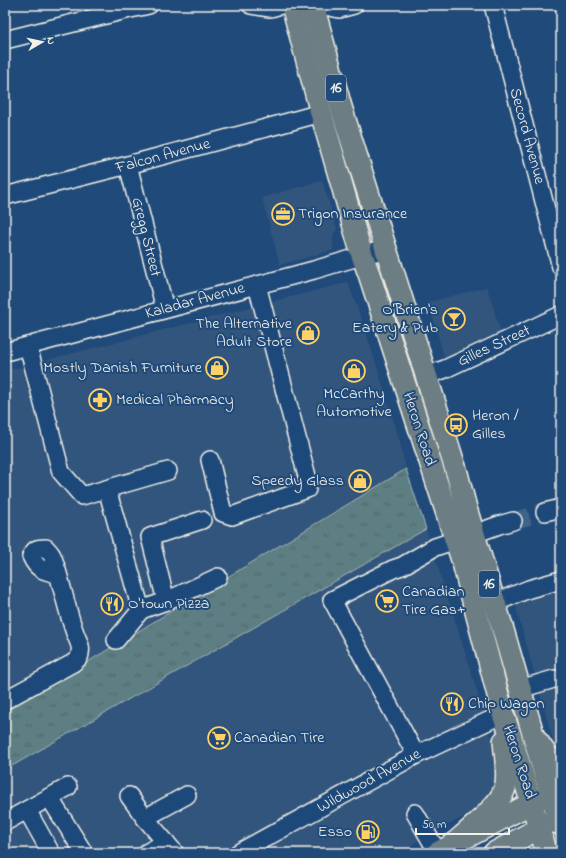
<svg xmlns="http://www.w3.org/2000/svg" width="566" height="858" font-family="'Indie Flower',sans-serif">
  <style>
    .built { fill: #33547d }
    .grass { fill: url(#grass-tufts); stroke: #a8b8b5 }
    .lines { fill: none; stroke-linecap: round; stroke-linejoin: round }
    .minor-tunnel { stroke: #3f638a; stroke-width: 17; stroke-dasharray: 17 8; stroke-linecap: butt }
    .minor-casing { stroke: #f4f1e8; stroke-width: 20 }
    .major-casing { stroke: #f4f1e8; stroke-width: 24 }
    .minor { stroke: #1f4a7a; stroke-width: 17 }
    .major { stroke: #6c7e84; stroke-width: 21 }
    .labels { text-anchor: middle; dominant-baseline: central; stroke-width: 4; stroke-linejoin: round; paint-order: stroke }
    .shield { fill: #1f4a7a; stroke: #b4bfc7; stroke-width: 1 }
    .shield-label { font-size: 15px; font-weight: bold; fill: #f4f1e8 }
    .street-label { font-size: 16px; fill: #f4f1e8; stroke: #1f4a7a }
    .poi-label { font-size: 16px; fill: #f4f1e8; stroke: #1f4a7a; text-anchor: start }
  </style>
  <defs>
    <pattern id="grass-tufts" width="24" height="20" patternUnits="userSpaceOnUse"><rect width="24" height="20" fill="#5d7e82"/><path d="M3 7l-1-3M5 7V3M7 7l1-3M15 17l-1-3M17 17v-4M19 17l1-3" fill="none" stroke="#546667"/></pattern>
  </defs>
  <rect width="100%" height="100%" fill="#1f4a7a"/>
  <filter id="ink" filterUnits="userSpaceOnUse"><feTurbulence type="fractalNoise" baseFrequency=".025" numOctaves="2"/><feDisplacementMap in="SourceGraphic" scale="8" xChannelSelector="R" yChannelSelector="G"/><feConvolveMatrix kernelMatrix="1 2 1 2 8 2 1 2 1" color-interpolation-filters="sRGB"/></filter>
  <g filter="url(#ink)">
    <g class="built">
      <polygon points="322,180 337,229 333,235 333,250 280,265 262,198"/>
      <polygon points="348,282 368,338 399,438 406,469 5,712 5,371"/>
      <polygon points="487,287 501,333 447,360 445,359 428,302"/>
      <polygon points="426,529 481,703 493,743 499,772 491,795 473,812 419,840 401,853 5,853 5,770"/>
      <polygon points="561,590 561,750 555,748 515,604"/>
    </g>
    <polygon class="grass" points="406,469 426,529 5,770 5,712"/>
    <g class="lines">
      <polyline class="minor-tunnel" points="513,521 545,512"/>
      <g class="minor-casing">
        <g id="minor">
          <polyline points="251,5 270,8 281,5"/>
          <polyline points="321,5 339,9 354,5"/>
          <polyline points="493,5 561,267"/>
          <polyline points="5,40 126,10 149,5"/>
          <polyline points="128,165 165,309"/>
          <polyline points="5,196 128,165 281,124 321,113"/>
          <polyline points="28,346 61,472 82,496 168,471"/>
          <polyline points="5,352 314,270 385,249"/>
          <polyline points="426,376 445,369 561,315"/>
          <polyline points="210,460 223,513 232,516 307,489 308,480 257,285"/>
          <polyline points="107,489 141,610 116,640"/>
          <polyline points="545,512 561,508"/>
          <polyline points="166,601 218,577"/>
          <polyline points="494,603 529,589 561,580"/>
          <polyline points="141,610 166,601 150,537 202,520"/>
          <polyline points="520,689 554,679"/>
          <path d="M5,700l68,-37c4,-3 7,-5 7,-10 2,-7 -3,-14 -5,-20 -9,-25 -13,-50 -22,-75 -1,-4 -4,-7 -7,-10 -8,0 -11,0 -15,8 6,14 13,15 27,18"/>
          <polyline points="416,755 332,600 393,569 402,566 435,547 474,534 499,525 513,521"/>
          <polyline points="129,796 145,818 175,853"/>
          <polyline points="49,797 84,853"/>
          <polyline points="27,810 51,853"/>
          <polyline points="415,813 438,853"/>
          <polyline points="145,818 187,795"/>
          <polyline points="5,822 68,787"/>
          <polyline points="146,853 166,842"/>
          <polyline points="238,853 416,755 503,714"/>
        </g>
      </g>
      <g class="major-casing">
        <g id="major">
          <polyline points="292,5 321,113 362,255 370,277 463,563 503,714 510,734 547,853"/>
          <polyline points="313,5 341,107 457,473 466,508 504,633 546,779 561,825"/>
          <path d="M538,742c6,9 12,19 23,22"/>
          <path d="M452,845c15,-13 48,-39 53,-57 4,-14 0,-33 -1,-47"/>
          <polyline points="437,853 543,797"/>
          <polyline points="494,853 552,821"/>
        </g>
      </g>
      <use href="#minor" class="minor"/>
      <use href="#major" class="major"/>
    </g>
  </g>
  <defs>
    <g id="office-ring" transform="scale(1.15)"><circle r="9.5" fill="#1f4a7a" stroke="#ffd166" stroke-width="1.5"/><path d="M-6-3h4V-5.5h4V-3h4V5H-6ZM-1-4.5V-3h2v-1.5ZM-6 0V1H6V0Z" fill="#ffd166"/></g>
    <g id="bar-ring" transform="scale(1.15)"><circle r="9.5" fill="#1f4a7a" stroke="#ffd166" stroke-width="1.5"/><path d="M-6-5H6L.8 .8V4.5H3.5V6h-7V4.5H-.8V.8Z" fill="#ffd166"/></g>
    <g id="shop-ring" transform="scale(1.15)"><circle r="9.5" fill="#1f4a7a" stroke="#ffd166" stroke-width="1.5"/><path d="M-5-2.5h2.3a2.7 3.5 0 0 1 5.4 0H5L5.5 6h-11ZM-1.5-2.5h3a1.5 2.3 0 0 0-3 0Z" fill="#ffd166"/></g>
    <g id="pharmacy-ring" transform="scale(1.15)"><circle r="9.5" fill="#1f4a7a" stroke="#ffd166" stroke-width="1.5"/><path d="M-2-6h4v4h4v4h-4v4h-4v-4h-4v-4h4Z" fill="#ffd166"/></g>
    <g id="bus-ring" transform="scale(1.15)"><circle r="9.5" fill="#1f4a7a" stroke="#ffd166" stroke-width="1.5"/><path d="M-5-6H5V4H4V6H2V4H-2V6H-4V4H-5ZM-3.5-4V0h7V-4ZM-3.5 1.2v1.5H-2V1.2ZM2 1.2v1.5H3.5V1.2Z" fill="#ffd166"/></g>
    <g id="supermarket-ring" transform="scale(1.15)"><circle r="9.5" fill="#1f4a7a" stroke="#ffd166" stroke-width="1.5"/><path d="M-6-5.5h2.5l.6 2H6L4.5 2H-2.5L-4.4-4H-6ZM-1.5 3.2a1.3 1.3 0 1 0 .1 0ZM3 3.2a1.3 1.3 0 1 0 .1 0Z" fill="#ffd166"/></g>
    <g id="restaurant-ring" transform="scale(1.15)"><circle r="9.5" fill="#1f4a7a" stroke="#ffd166" stroke-width="1.5"/><path d="M-5-6h1v4h1v-4h1v4h1v-4h1v5L-1.5 .5V6h-2V.5L-5-1ZM5-6V6H3V1.5H1.5Q1.5-4 5-6Z" fill="#ffd166"/></g>
    <g id="fuel-ring" transform="scale(1.15)"><circle r="9.5" fill="#1f4a7a" stroke="#ffd166" stroke-width="1.5"/><path d="M-5.5-6h7V0h2V4h1.3V-2.5L3-4.5l.8-.8L6-3V5H2.5V1h-1V6h-7ZM-4.2-4.7v3.2H.2V-4.7Z" fill="#ffd166"/></g>
  </defs>
  <g fill-rule="evenodd">
    <use href="#office-ring" x="283" y="214"/>
    <use href="#bar-ring" x="454" y="319"/>
    <use href="#shop-ring" x="308" y="333"/>
    <use href="#shop-ring" x="217" y="368"/>
    <use href="#shop-ring" x="354" y="371"/>
    <use href="#pharmacy-ring" x="100" y="400"/>
    <use href="#bus-ring" x="456" y="425"/>
    <use href="#shop-ring" x="360" y="481"/>
    <use href="#supermarket-ring" x="387" y="601"/>
    <use href="#restaurant-ring" x="112" y="604"/>
    <use href="#restaurant-ring" x="452" y="704"/>
    <use href="#supermarket-ring" x="219" y="738"/>
    <use href="#fuel-ring" x="368" y="832"/>
  </g>
  <g class="labels">
    <g class="shield">
      <rect x="326" y="75" width="20" height="26" rx="3"/>
      <rect x="479" y="571" width="20" height="26" rx="3"/>
    </g>
    <g class="shield-label">
      <text x="336" y="88">16</text>
      <text x="489" y="584">16</text>
    </g>
    <g class="street-label">
      <text transform="translate(527 136) rotate(75)">Secord Avenue</text>
      <text transform="translate(163 156) rotate(-15)">Falcon Avenue</text>
      <text transform="translate(146 237) rotate(76)">Gregg Street</text>
      <text transform="translate(195 301) rotate(-15)">Kaladar Avenue</text>
      <text transform="translate(494 346) rotate(-25)">Gilles Street</text>
      <text transform="translate(419 429) rotate(72)">Heron Road</text>
      <text transform="translate(519 762) rotate(72)">Heron Road</text>
      <text transform="translate(369 781) rotate(-29)">Wildwood Avenue</text>
    </g>
    <g class="poi-label">
      <text x="298" y="214">Trigon Insurance</text>
      <text x="438" y="310" text-anchor="end">O'Brien's<tspan x="438" dy="18">Eatery &amp; Pub</tspan></text>
      <text x="292" y="324" text-anchor="end">The Alternative<tspan x="292" dy="18">Adult Store</tspan></text>
      <text x="202" y="368" text-anchor="end">Mostly Danish Furniture</text>
      <text x="354" y="394" text-anchor="middle">McCarthy<tspan x="354" dy="18">Automotive</tspan></text>
      <text x="116" y="400">Medical Pharmacy</text>
      <text x="472" y="416">Heron /<tspan x="472" dy="18">Gilles</tspan></text>
      <text x="344" y="481" text-anchor="end">Speedy Glass</text>
      <text x="402" y="592">Canadian<tspan x="402" dy="18">Tire Gas+</tspan></text>
      <text x="128" y="604">O'town Pizza</text>
      <text x="468" y="704">Chip Wagon</text>
      <text x="234" y="738">Canadian Tire</text>
      <text x="352" y="832" text-anchor="end">Esso</text>
    </g>
  </g>
  <rect width="566" height="858" fill="none" stroke="#1f4a7a" stroke-width="20"/>
  <rect x="10" y="10" width="546" height="838" fill="none" stroke="#f4f1e8" stroke-width="1.5" filter="url(#ink)"/>
  <g transform="translate(42 42) rotate(81)" stroke="#1f4a7a" stroke-width="3" paint-order="stroke">
  <path d="M0-3L7 15L0 10L-7 15Z" fill="#f4f1e8"/>
  <text y="-6" font-size="11" font-weight="bold" text-anchor="middle" fill="#f4f1e8">N</text>
  </g>
  <path d="M416 828v6h93v-6" fill="none" stroke="#f4f1e8" stroke-width="2"/>
  <text x="422" y="828" font-size="12" fill="#f4f1e8" stroke="#1f4a7a" stroke-width="3" paint-order="stroke">50 m</text>
</svg>
